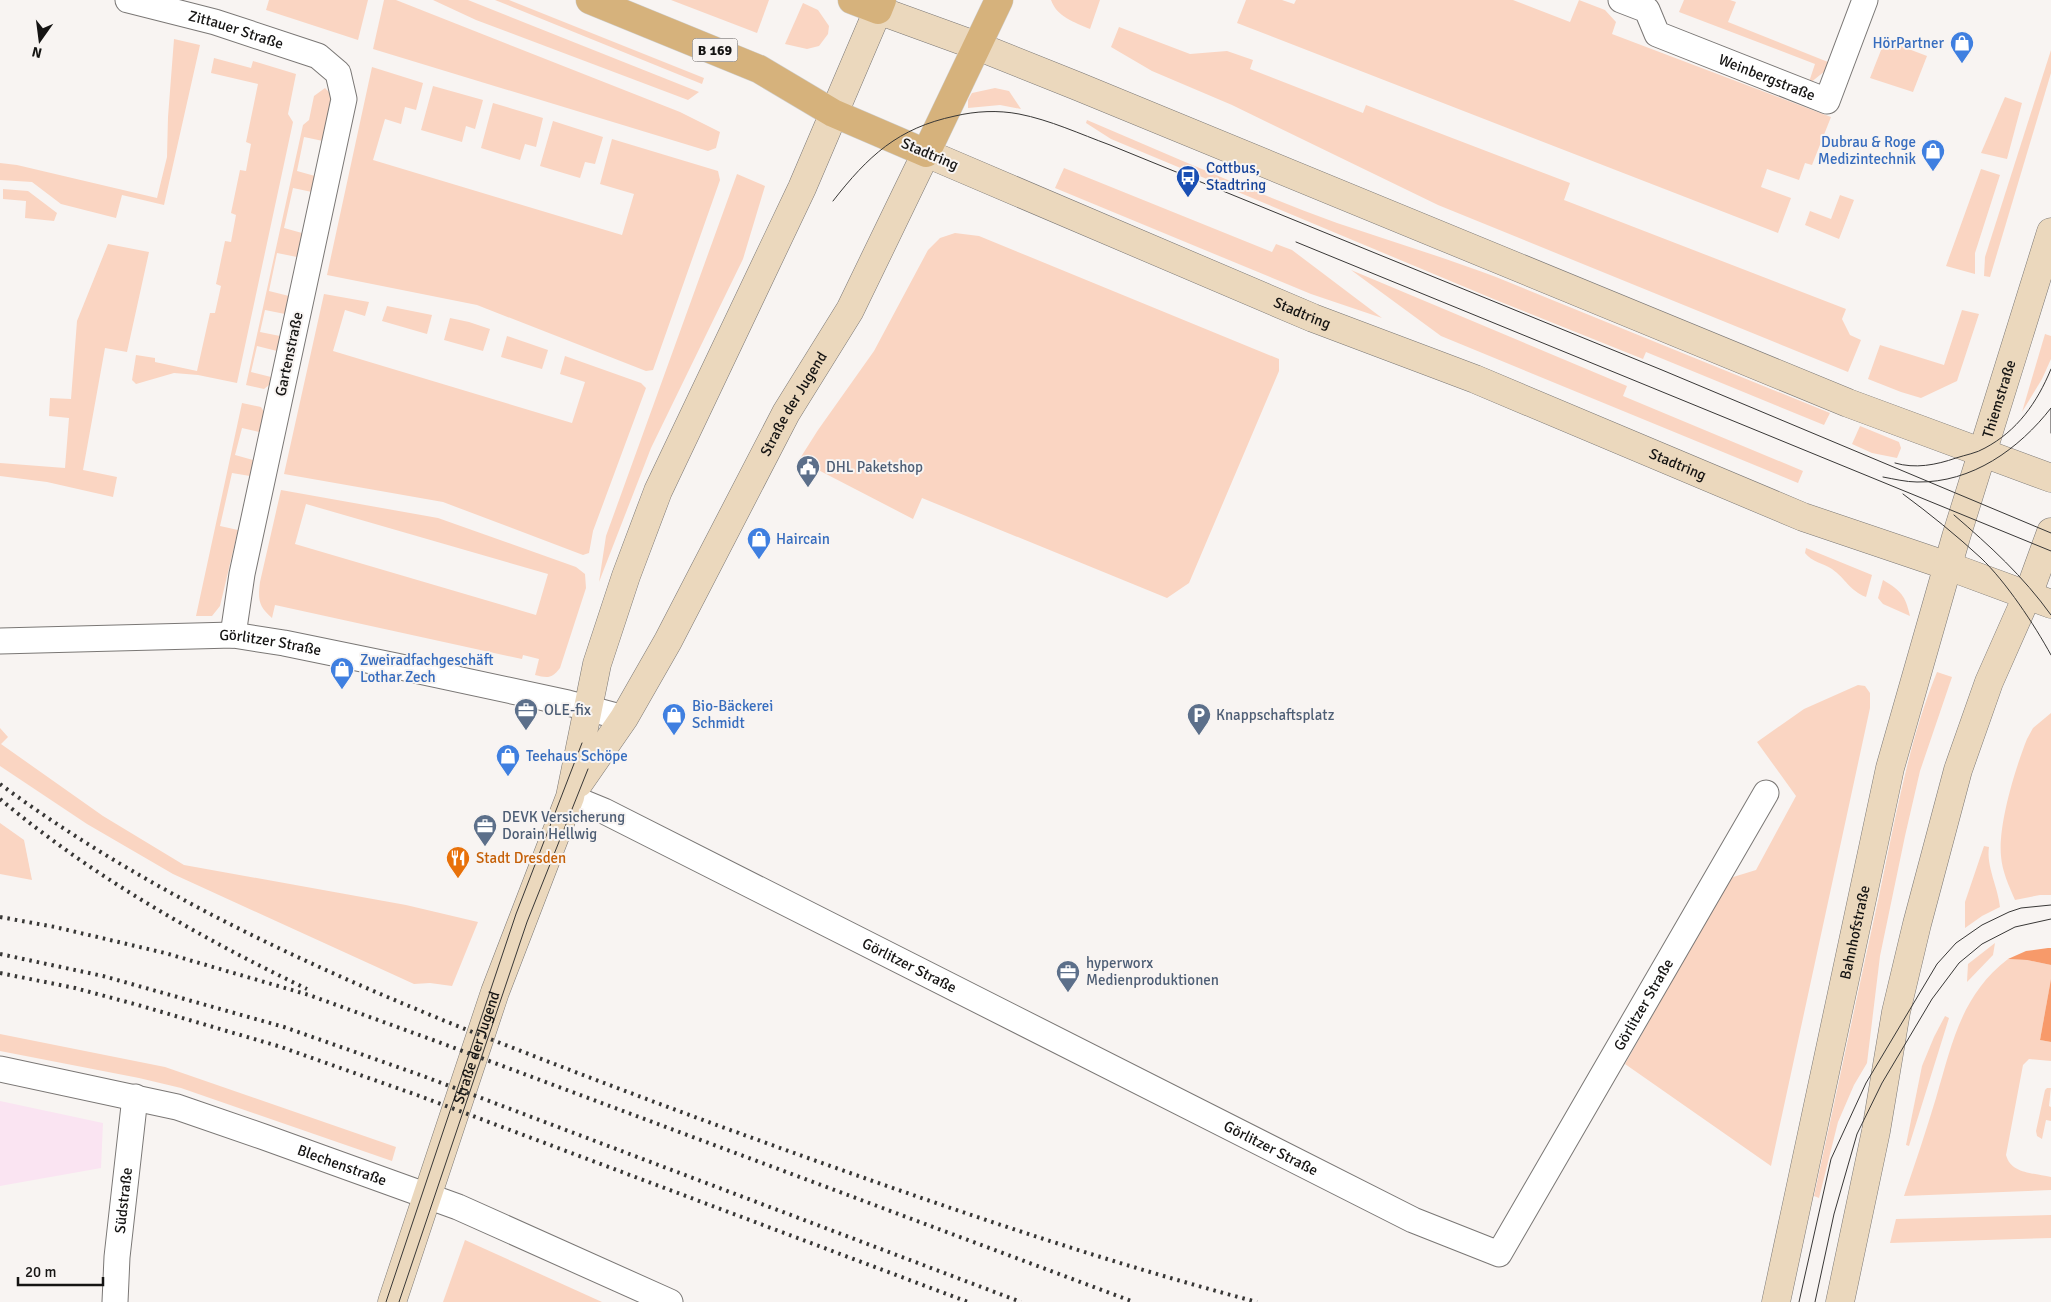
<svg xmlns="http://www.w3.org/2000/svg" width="2051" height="1302" font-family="Signika,sans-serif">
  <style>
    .industrial { fill: #fae4f2 }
    .green { fill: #fad5c2; fill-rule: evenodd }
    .forest { fill: #f79a6a }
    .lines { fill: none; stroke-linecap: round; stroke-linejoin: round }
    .street-casing { stroke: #7a7775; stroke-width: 27 }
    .secondary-casing { stroke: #7a7775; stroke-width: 29 }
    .primary-casing { stroke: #d0d0d0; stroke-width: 29 }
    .street { stroke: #fff; stroke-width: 25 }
    .secondary { stroke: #ebd8bd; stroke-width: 28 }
    .primary { stroke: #d6b27c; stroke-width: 28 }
    .tram { stroke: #383736; stroke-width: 1 }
    .rail { stroke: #383736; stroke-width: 4; stroke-dasharray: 2.5 5; stroke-linecap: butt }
    .labels { text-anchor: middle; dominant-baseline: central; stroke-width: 4; stroke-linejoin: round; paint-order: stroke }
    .shield { fill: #f8f4f2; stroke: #595756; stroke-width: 1 }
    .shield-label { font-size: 14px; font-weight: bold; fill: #151413 }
    .street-label { font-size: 15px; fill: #151413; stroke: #f8f4f2 }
    .shop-label { font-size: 15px; fill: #366cbe; stroke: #f8f4f2; text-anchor: start }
    .transit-label { font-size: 15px; fill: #164399; stroke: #f8f4f2; text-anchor: start }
    .service-label { font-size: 15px; fill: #4e5e75; stroke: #f8f4f2; text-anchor: start }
    .food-label { font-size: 15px; fill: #c56008; stroke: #f8f4f2; text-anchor: start }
  </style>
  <rect width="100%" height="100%" fill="#f8f4f2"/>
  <polygon class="industrial" points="0,1101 103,1123 101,1168 0,1186"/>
  <g class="green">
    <polygon points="269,0 368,0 358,40 266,10"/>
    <polygon points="384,0 396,0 680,112 720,132 716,148 708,151 373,49"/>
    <polygon points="433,0 468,0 699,92 688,100 476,20"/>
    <polygon points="495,0 509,0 704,78 702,84"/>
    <polygon points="671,0 769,0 757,33"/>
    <path d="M1051,0h49l-10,29c-16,-7 -33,-12 -39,-29z"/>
    <polygon points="1246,0 1282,0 1294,4 1296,0 1513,0 1570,22 1579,0 1605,10 1616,22 1612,34 1831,117 1812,165 1805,163 1799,180 1767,169 1761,187 1791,198 1778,233 1237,23"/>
    <polygon points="1684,0 1730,0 1736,2 1728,22 1828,62 1825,71 1810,83 1809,82 1815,64 1679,12"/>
    <polygon points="803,3 818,10 829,26 828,34 819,46 807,49 785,44"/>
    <polygon points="1119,27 1190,54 1227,51 1253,60 1250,69 1363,113 1366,105 1570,183 1564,200 1846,309 1842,319 1850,335 1861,340 1848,372 1438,205 1232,105 1152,71 1111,47"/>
    <polygon points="174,39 200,45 164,205 122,195 116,218 61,204 32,182 0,180 0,163 17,165 157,198 167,157 168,117"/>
    <polygon points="1885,40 1927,56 1913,92 1870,78"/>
    <polygon points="2051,50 2051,73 1990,277 1984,276 1985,257"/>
    <polygon points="214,58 251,68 253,61 296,74 288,114 293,122 237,383 198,375 174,373 136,384 132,380 136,355 155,358 155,362 197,371 210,313 215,313 221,286 216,284 225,241 231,242 236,215 231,213 240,170 246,171 251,144 246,142 258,84 211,73"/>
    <polygon points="372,67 423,83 416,110 405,107 401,124 385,119 373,160 622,235 634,194 600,184 612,139 718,171 720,180 653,370 646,371 477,305 327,275"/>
    <polygon points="433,86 483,100 475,129 466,126 462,142 421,130"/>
    <polygon points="325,88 332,95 323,141 304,137 297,171 315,176 312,192 293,188 284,228 302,233 297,257 277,253 269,291 289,296 285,314 265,310 260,332 280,336 277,351 257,346 251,372 271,377 269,385 264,389 246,385 303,125 309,120 314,96"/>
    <polygon points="995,88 1009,91 1021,109 1000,105 968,108 968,100 972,93"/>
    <polygon points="2005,97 2022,103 2007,159 1981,153"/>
    <polygon points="493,103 543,118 536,147 525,144 520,160 481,148"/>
    <path d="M1087,120c83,35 165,72 250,103 53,18 106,34 159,54l334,136 -6,12 -178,-73 -3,7 -147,-59 -385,-161 -25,-16z"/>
    <polygon points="553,121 603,137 595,164 585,162 580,178 540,166"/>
    <polygon points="1064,168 1272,252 1276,244 1292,250 1382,318 1311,294 1055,188"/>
    <polygon points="1981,169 2000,175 1975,253 1975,274 1946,266"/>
    <polygon points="737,174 765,186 743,259 651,448 599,582 606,536"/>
    <polygon points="3,189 28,191 57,213 54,221 25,218 26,201 3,199"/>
    <polygon points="1840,195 1854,200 1839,239 1805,225 1810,211 1831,219"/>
    <polygon points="955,233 979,236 1279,359 1279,371 1189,583 1167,598 922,498 913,519 799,460 818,430 874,351 928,250 940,238"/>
    <polygon points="108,244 149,252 127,352 105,348 83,470 117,477 113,497 47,482 0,476 0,463 65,468 69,418 49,416 50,398 71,399 77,321"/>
    <polygon points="1351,270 1627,386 1623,396 1803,471 1798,483 1441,336"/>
    <polygon points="324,294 369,302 365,316 345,310 333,351 572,423 585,382 560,374 565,356 641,383 646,388 593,531 589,553 583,555 443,502 284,474"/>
    <polygon points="387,306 432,315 427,334 382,321"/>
    <polygon points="1962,310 1979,314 1957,381 1921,398 1901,392 1868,379 1880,345 1944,365"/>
    <polygon points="450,318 469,322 490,329 483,351 444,340"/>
    <polygon points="2045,334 2051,336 2051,359 2042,379 2022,412"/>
    <polygon points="507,336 548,350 542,369 501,357"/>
    <polygon points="242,403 261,407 264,412 259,432 242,428 235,455 253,460 250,476 232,473 220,526 238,530 220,606 212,616 196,616"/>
    <polygon points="1860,426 1899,442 1901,448 1897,458 1872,453 1852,444"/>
    <path d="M281,490l157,28 138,49 9,7 1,14 -26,80c-8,11 -13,10 -25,7l4,-16 -16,-4 -1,4 -247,-54 -3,13c-14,-12 -14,-19 -12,-36zM306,504l242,70 -12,41 -241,-71z"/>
    <path d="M1806,548l66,27 -6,22c-17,-7 -20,-18 -34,-28 -9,-6 -20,-7 -27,-16z"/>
    <path d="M1883,580c18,11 22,15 27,36l-27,-12 -5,-6z"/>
    <path d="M1937,672l15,5 -32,94 -15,65 -25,120 -13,107 -13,22 -16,37 -19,76 -5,-2c22,-100 43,-200 65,-300 16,-75 29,-153 58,-224z"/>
    <polygon points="1858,685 1865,686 1870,693 1870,708 1771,1166 1625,1064 1730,878 1756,870 1796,796 1757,742 1804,709"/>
    <path d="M2051,713v182h-11l-25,5c-6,-14 -13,-29 -14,-44 -3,-31 14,-87 26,-117l6,-11z"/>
    <polygon points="0,728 8,737 1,744 103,816 184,865 406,905 478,922 452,986 430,983 414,984 173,874 87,824 0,766"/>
    <polygon points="0,823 24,840 32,880 0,874"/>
    <path d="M1984,846l5,1c-3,19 9,40 11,60l-18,9 -17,12v-26z"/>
    <polygon points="1995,943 1993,955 1967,982 1968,964"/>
    <path d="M2008,959l19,1 24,5v14l-11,61 11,2v19l-22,-2 -6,6 -17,90c5,19 28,18 45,22v13l-147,6c11,-32 22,-65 32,-98 16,-54 25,-103 72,-139z"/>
    <polygon points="1945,1016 1949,1018 1909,1146 1906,1145 1922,1066 1934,1037"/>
    <polygon points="0,1034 165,1067 396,1147 392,1161 181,1088 139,1078 0,1051"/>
    <polygon points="2047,1088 2051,1088 2049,1106 2051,1107 2051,1121 2046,1120 2042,1139 2037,1136 2036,1131 2045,1090"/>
    <polygon points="2051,1215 2051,1238 1890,1243 1896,1219"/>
    <polygon points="465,1240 602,1302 443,1302"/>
  </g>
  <g class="forest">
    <polygon points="2048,948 2051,948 2051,965 2027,960 2008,959 2026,951"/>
    <polygon points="2051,979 2051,1042 2040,1040"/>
  </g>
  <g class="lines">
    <g class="street-casing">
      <g id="street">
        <path id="s1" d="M128,0l87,22 103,34 20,17 6,26 -102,475 -9,61"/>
        <path id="s2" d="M1621,0l26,10 10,24 170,67 38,-101"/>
        <path id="s3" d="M0,641l233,-6 51,8 112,23 172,37 56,15"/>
        <path id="s4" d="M570,797l34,14 809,409 86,34 267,-461"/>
        <path id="s5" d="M0,1069l177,38 87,30 194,70 212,95"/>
        <path id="s6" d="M115,1302l2,-45 18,-160"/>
      </g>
    </g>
    <g class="secondary-casing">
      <g id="secondary">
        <path id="s7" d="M579,783l45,-65 44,-77 118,-228 64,-103 76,-157 387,165 162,61 328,138 145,49 103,38"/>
        <path id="s8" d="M392,1302l103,-310 75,-195 27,-133 29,-88 32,-85 144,-303 76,-178 99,36 100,40 771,317 203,75"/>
        <path id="s9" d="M1776,1302l114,-534 66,-231 95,-305"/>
        <polyline points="1840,1302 1876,1131 1896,1012 1917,924 1958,770 1989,682 2031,587 2051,532"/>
      </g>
    </g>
    <g class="primary-casing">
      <g id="primary">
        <polyline points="590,0 759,69 833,113 926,153 999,0"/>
        <polyline points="852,0 878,10 882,0"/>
      </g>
    </g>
    <use href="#street" class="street"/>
    <use href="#secondary" class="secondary"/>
    <use href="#primary" class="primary"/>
    <g class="tram">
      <path d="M833,201c35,-45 65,-73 122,-85 21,-5 43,-6 64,-2 31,6 61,20 91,31l552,225 389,163"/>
      <polyline points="1296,242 2051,551"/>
      <polyline points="2051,409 2051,433"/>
      <path d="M1895,463c20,6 41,2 61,-5 9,-3 21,-5 29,-10 32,-17 52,-45 66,-79"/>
      <path d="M1883,477c11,2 23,5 34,5 55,1 102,-33 134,-74"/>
      <path d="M1903,494c27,20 53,41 78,64 25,24 53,66 70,97"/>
      <path d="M1954,515c36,31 69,61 97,100"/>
      <polyline points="386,1302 516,914 582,743"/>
      <polyline points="399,1302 527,922 588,769"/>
      <polyline points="1799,1302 1831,1159 1866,1083 1937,964 1956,943 1982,925 2009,912 2021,908 2051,905"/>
      <polyline points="1815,1302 1834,1214 1857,1134 1882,1083 1932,999 1959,963 1982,944 2015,927 2051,919"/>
    </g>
    <g class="rail">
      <path d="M0,784c147,109 316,186 485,253 79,31 158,61 237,90 177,64 353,127 535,175"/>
      <path d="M0,799c93,78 199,138 307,190"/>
      <polyline points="0,917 55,927 165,953 309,995 433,1040 1134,1302"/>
      <polyline points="0,954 103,976 284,1027 423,1076 1021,1302"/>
      <polyline points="0,973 75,988 138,1005 278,1046 417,1095 968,1302"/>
    </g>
  </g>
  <defs>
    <g id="shop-pin" transform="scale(1.25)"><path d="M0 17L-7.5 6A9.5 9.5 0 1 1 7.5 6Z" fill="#3f7fe0" stroke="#f8f4f2"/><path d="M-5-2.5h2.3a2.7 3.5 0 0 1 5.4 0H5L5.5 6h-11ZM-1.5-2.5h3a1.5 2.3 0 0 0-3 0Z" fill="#fff"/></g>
    <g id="bus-pin" transform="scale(1.25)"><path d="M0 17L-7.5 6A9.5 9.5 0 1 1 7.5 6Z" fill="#1a4fb4" stroke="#f8f4f2"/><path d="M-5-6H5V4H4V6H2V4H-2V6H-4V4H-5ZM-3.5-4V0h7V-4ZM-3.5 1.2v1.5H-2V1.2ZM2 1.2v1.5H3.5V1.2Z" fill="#fff"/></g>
    <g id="civic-pin" transform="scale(1.25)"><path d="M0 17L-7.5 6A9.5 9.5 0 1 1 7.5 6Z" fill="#5c6f8a" stroke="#f8f4f2"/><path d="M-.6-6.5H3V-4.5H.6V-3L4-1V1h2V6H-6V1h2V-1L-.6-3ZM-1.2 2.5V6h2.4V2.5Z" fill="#fff"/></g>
    <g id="office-pin" transform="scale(1.25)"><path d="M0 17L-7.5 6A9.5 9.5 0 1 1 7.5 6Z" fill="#5c6f8a" stroke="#f8f4f2"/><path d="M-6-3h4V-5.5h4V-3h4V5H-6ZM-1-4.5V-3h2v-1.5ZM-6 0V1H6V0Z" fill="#fff"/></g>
    <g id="parking-pin" transform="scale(1.25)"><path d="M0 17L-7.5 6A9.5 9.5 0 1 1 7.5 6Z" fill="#5c6f8a" stroke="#f8f4f2"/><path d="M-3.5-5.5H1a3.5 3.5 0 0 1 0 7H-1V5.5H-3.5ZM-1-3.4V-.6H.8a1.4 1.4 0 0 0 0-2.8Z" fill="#fff"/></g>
    <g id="restaurant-pin" transform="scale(1.25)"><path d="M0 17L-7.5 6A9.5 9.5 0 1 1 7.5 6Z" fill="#e8710a" stroke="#f8f4f2"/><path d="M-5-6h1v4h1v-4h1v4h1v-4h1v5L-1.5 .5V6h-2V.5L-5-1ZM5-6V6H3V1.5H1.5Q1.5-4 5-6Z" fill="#fff"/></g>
  </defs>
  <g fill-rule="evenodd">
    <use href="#shop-pin" x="1962" y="43"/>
    <use href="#shop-pin" x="1933" y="151"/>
    <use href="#bus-pin" x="1188" y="177"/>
    <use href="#civic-pin" x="808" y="467"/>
    <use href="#shop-pin" x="759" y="539"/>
    <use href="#shop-pin" x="342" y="669"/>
    <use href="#office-pin" x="526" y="710"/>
    <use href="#shop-pin" x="674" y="715"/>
    <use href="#parking-pin" x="1199" y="715"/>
    <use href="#shop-pin" x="508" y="756"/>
    <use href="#office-pin" x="485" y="826"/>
    <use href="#restaurant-pin" x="458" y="858"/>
    <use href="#office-pin" x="1068" y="972"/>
  </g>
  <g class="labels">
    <rect class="shield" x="692.5" y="38.5" width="45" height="23" rx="4"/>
    <g class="shield-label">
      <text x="715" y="50">B 169</text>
    </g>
    <g class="street-label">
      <text stroke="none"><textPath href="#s1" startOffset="112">Zittauer Straße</textPath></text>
      <text stroke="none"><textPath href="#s2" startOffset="172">Weinbergstraße</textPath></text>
      <text transform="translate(930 154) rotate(23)">Stadtring</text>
      <text stroke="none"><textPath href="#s7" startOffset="1129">Stadtring</textPath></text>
      <text transform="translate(289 354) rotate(-78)">Gartenstraße</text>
      <text stroke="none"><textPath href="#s9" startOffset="931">Thiemstraße</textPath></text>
      <text stroke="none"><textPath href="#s7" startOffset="436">Straße der Jugend</textPath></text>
      <text stroke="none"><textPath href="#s7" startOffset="1534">Stadtring</textPath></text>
      <text stroke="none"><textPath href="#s3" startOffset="271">Görlitzer Straße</textPath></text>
      <text stroke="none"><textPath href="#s9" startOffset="378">Bahnhofstraße</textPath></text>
      <text stroke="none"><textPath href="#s4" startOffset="379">Görlitzer Straße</textPath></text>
      <text stroke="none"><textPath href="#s4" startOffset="1324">Görlitzer Straße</textPath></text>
      <text stroke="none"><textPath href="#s8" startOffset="268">Straße der Jugend</textPath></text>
      <text stroke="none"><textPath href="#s4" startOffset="784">Görlitzer Straße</textPath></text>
      <text stroke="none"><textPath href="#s5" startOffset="356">Blechenstraße</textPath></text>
      <text stroke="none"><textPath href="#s6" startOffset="102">Südstraße</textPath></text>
    </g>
    <g class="shop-label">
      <text x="1944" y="43" text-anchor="end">HörPartner</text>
      <text x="1916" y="142" text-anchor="end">Dubrau &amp; Roge<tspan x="1916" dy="17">Medizintechnik</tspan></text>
      <text x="776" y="539">Haircain</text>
      <text x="360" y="660">Zweiradfachgeschäft<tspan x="360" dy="17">Lothar Zech</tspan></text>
      <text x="692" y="706">Bio-Bäckerei<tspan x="692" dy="17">Schmidt</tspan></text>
      <text x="526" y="756">Teehaus Schöpe</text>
    </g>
    <g class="transit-label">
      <text x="1206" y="168">Cottbus,<tspan x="1206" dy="17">Stadtring</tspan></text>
    </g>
    <g class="service-label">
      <text x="826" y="467">DHL Paketshop</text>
      <text x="544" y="710">OLE-fix</text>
      <text x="1216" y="715">Knappschaftsplatz</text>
      <text x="502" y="817">DEVK Versicherung<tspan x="502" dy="17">Dorain Hellwig</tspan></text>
      <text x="1086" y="963">hyperworx<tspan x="1086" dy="17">Medienproduktionen</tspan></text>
    </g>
    <g class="food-label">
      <text x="476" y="858">Stadt Dresden</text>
    </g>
  </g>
  <g transform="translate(40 40) rotate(194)" stroke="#f8f4f2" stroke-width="4" paint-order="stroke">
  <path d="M0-4L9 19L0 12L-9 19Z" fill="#151413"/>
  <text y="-8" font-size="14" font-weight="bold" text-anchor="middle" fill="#151413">N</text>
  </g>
  <path d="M18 1277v8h85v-8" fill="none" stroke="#151413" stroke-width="2.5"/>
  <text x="25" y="1277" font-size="15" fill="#151413" stroke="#f8f4f2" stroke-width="4" paint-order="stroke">20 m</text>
</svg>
